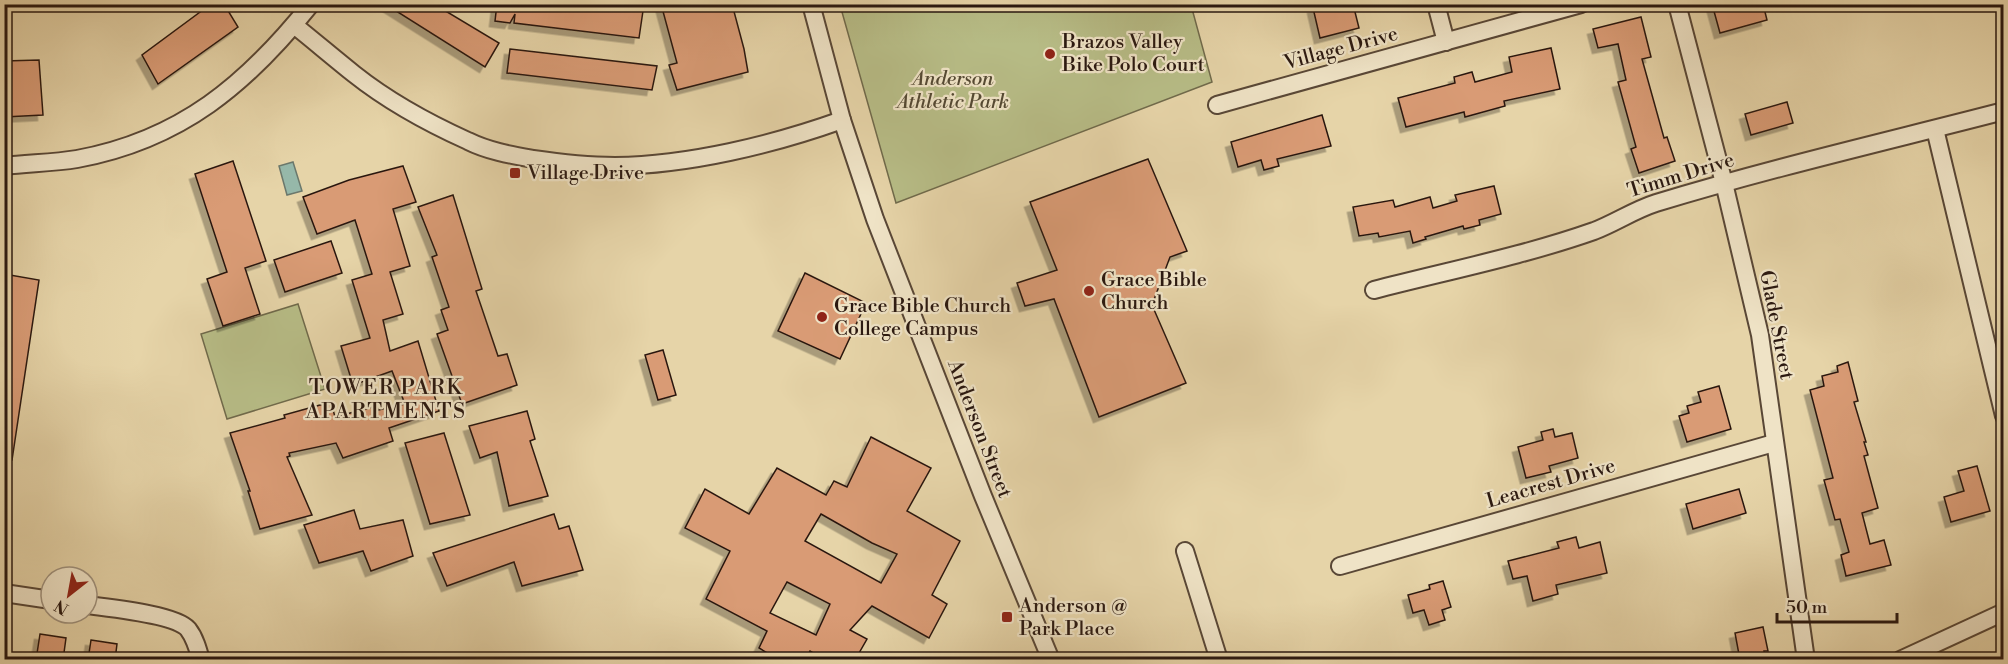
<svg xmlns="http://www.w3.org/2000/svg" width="2008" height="664" font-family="'Libre Bodoni',serif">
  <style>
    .green { fill: #b7bc86; stroke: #706a4b; stroke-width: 1.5 }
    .water { fill: #96b8a9; stroke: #6b786c; stroke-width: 1.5 }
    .building { fill: #d99b75; stroke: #2a1810; stroke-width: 1.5; fill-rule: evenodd; filter: url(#shadow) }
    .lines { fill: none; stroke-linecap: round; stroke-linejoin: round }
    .minor-casing { stroke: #594736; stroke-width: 20 }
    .minor { stroke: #efe3c6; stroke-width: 16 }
    .poi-dot { fill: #8f2418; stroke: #efe3c6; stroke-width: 2 }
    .labels { text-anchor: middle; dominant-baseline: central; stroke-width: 4.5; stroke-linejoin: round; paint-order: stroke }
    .poi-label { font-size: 20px; fill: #2a1810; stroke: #efe3c6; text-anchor: start }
    .street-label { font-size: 20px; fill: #2a1810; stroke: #efe3c6 }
    .park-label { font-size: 20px; font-style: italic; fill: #544933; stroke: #efe3c6 }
    .neighbourhood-label { font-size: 21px; letter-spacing: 1.5px; fill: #2a1810; stroke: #efe3c6 }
  </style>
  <defs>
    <filter id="shadow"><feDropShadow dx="-5.5" dy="5.5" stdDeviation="0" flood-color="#0004"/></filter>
  </defs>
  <rect width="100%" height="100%" fill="#e6d4a8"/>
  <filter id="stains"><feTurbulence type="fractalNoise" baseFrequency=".00333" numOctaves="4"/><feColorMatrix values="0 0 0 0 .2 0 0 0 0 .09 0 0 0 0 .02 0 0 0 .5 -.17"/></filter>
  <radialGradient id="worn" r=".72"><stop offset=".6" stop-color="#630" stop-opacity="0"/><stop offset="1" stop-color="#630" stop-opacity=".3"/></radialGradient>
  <g class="green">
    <polygon points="840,5 1191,5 1212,82 896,203"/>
    <polygon points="298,304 325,389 227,419 201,334"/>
  </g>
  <polygon class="water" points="293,162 302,191 287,195 279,166"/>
  <g class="building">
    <polygon points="211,4 224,4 238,27 158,84 142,55"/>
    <polygon points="385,4 434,4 499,43 485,67"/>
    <polygon points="497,4 644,4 639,38 514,23 515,14 510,23 495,21"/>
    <polygon points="661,4 732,4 744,49 748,72 677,90 669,65 677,63"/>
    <polygon points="1327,4 1353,4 1359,28 1320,38 1313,8"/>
    <polygon points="1712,4 1763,4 1767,20 1720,33"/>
    <polygon points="1641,17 1651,57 1642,59 1664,138 1667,137 1675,161 1639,173 1631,149 1636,147 1618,82 1626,80 1618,44 1598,48 1593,29"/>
    <polygon points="1551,48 1560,89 1504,101 1505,106 1465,117 1464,112 1406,127 1398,98 1455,83 1454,77 1472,72 1475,82 1512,72 1509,57"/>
    <polygon points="510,49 657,66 652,90 507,73"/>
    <polygon points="39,60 43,115 4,117 4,61"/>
    <polygon points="1787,102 1793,123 1751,135 1745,114"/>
    <polygon points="1322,115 1331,146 1277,159 1279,166 1264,170 1261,160 1238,167 1231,142"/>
    <polygon points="1148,159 1187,251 1170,257 1152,305 1186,383 1099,417 1054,299 1025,306 1017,283 1057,270 1030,202"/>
    <polygon points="233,161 266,261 245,268 260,314 223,326 207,279 227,272 195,174"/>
    <polygon points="403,166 416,202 393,209 410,266 390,272 403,314 383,320 390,351 418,341 439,411 389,428 393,441 343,458 336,443 289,453 290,456 287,457 312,515 260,529 248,491 250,491 230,433 285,418 284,415 331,402 335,417 377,406 378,410 405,404 392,371 353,385 341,346 370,338 352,280 372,274 355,220 317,234 303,197 349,180"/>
    <polygon points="1494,186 1501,214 1479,220 1480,225 1464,229 1463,226 1425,237 1426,239 1413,243 1410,231 1379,237 1378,233 1359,236 1353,207 1393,200 1395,207 1430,197 1433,208 1457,201 1455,195"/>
    <polygon points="453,195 482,289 476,291 498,356 507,354 517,385 462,404 437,334 448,330 441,310 449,307 432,257 437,255 418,207"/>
    <polygon points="331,241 342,273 285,292 274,260"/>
    <polygon points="805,273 866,303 840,359 778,331"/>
    <polygon points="4,274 39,280 12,460 4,460"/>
    <polygon points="663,350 676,395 658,400 645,355"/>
    <polygon points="1848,362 1858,401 1854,402 1866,442 1864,442 1868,455 1864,456 1878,508 1862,513 1870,544 1884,540 1891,565 1846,576 1841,555 1849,552 1840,519 1835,520 1824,480 1833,478 1810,390 1824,386 1822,376 1838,372 1837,366"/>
    <polygon points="1719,386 1731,429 1687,442 1679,416 1689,413 1687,406 1701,402 1698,392"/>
    <polygon points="527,411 535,439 530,441 548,496 509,506 497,452 480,458 469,426"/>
    <polygon points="1553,429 1555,437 1572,433 1578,458 1549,466 1551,472 1526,478 1518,447 1543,440 1541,432"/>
    <polygon points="444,433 470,515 430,524 405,443"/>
    <path d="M871,437l60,31 -24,43 53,30 -28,54 15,9 -18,34 -57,-32 -22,24 17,9 -12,21h-30l-15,-9 -5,9h-26l-20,-12 8,-17 -61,-32 24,-48 -45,-23 20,-39 44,25 28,-46 49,27 8,-14 13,6zM821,514l51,29 25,11 -16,29 -76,-42zM787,582l43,22 -14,31 -46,-22z"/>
    <polygon points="1977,466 1990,511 1951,522 1944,497 1964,491 1958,471"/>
    <polygon points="1739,489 1746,513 1693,529 1686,504"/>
    <polygon points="354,510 360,529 403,520 413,556 371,571 363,551 319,563 304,525"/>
    <polygon points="554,514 559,529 569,526 583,570 522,586 514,562 447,586 433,553"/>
    <polygon points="1576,537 1579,548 1600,542 1607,573 1556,585 1558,594 1533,601 1527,576 1513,579 1508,561 1559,548 1557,542"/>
    <polygon points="1443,581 1451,607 1442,610 1445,620 1429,625 1424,610 1413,613 1408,595 1430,589 1429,585"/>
    <polygon points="1763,627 1768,651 1764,651 1765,660 1740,660 1735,633"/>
    <polygon points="40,634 66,638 63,660 36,660"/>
    <polygon points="91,640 117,644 115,660 88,660"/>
  </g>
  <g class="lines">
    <g class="minor-casing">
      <g id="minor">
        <polyline points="811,4 842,120 875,219 983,496 1051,660"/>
        <polyline points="1436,4 1446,42"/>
        <polyline points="1677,4 1724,183 1760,335 1806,660"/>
        <path d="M294,25c20,16 40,33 60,49 34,27 74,49 114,67 20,10 43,14 65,18 27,4 55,7 82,7 74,-1 157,-21 227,-46"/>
        <polyline points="1217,105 1581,4"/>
        <polyline points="1935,129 2004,416"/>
        <path d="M4,166c25,-3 49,-3 73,-7 104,-19 170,-75 234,-155"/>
        <path d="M1374,290c73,-19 149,-34 220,-59 21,-8 40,-21 62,-28 115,-35 232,-62 348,-92"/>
        <polyline points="1185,551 1219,660"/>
        <polyline points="1340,566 1774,443"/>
        <polyline points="4,593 51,600"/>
        <path d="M87,605c21,3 88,9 101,24 7,9 10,20 13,31"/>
        <polyline points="1900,660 2004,612"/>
      </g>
    </g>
    <use href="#minor" class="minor"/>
  </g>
  <g class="poi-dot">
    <circle cx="1050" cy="54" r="6"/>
    <rect x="509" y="167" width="12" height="12" rx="3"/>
    <circle cx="1089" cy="291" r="6"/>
    <circle cx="822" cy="317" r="6"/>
    <rect x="1001" y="611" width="12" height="12" rx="3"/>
  </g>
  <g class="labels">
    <g class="poi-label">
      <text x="1062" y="42">Brazos Valley<tspan x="1062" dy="23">Bike Polo Court</tspan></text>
      <text x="527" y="173">Village Drive</text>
      <text x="1101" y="280">Grace Bible<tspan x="1101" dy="23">Church</tspan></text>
      <text x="834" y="306">Grace Bible Church<tspan x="834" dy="23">College Campus</tspan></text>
      <text x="1019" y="606">Anderson @<tspan x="1019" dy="23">Park Place</tspan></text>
    </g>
    <g class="street-label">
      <text transform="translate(1341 49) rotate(-15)">Village Drive</text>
      <text transform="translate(1681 176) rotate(-17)">Timm Drive</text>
      <text transform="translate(1776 325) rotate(79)">Glade Street</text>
      <text transform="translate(979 429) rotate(69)">Anderson Street</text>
      <text transform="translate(1551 484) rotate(-16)">Leacrest Drive</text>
    </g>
    <g class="park-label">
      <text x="953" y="79">Anderson<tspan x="953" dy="23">Athletic Park</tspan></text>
    </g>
    <g class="neighbourhood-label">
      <text x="386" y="388">TOWER PARK<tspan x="386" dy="24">APARTMENTS</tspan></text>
    </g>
  </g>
  <rect width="2008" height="664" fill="none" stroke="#e6d4a8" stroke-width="24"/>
  <rect x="6" y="6" width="1996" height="652" fill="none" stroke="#2a1810" stroke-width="3"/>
  <rect x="12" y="12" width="1984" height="640" fill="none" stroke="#2a1810" stroke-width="1.5"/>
  <g transform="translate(69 595) rotate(211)"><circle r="28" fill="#efe3c6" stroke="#a0927d" stroke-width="1.5"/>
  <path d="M0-4.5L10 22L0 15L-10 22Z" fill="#8f2418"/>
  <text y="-9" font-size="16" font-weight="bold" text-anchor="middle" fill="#2a1810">N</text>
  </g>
  <path d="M1777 613v9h120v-9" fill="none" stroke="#2a1810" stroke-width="3"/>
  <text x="1786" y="613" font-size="18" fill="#2a1810" stroke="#efe3c6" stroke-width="4.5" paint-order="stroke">50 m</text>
  <rect width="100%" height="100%" filter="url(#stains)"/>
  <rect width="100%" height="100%" fill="url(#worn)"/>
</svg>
